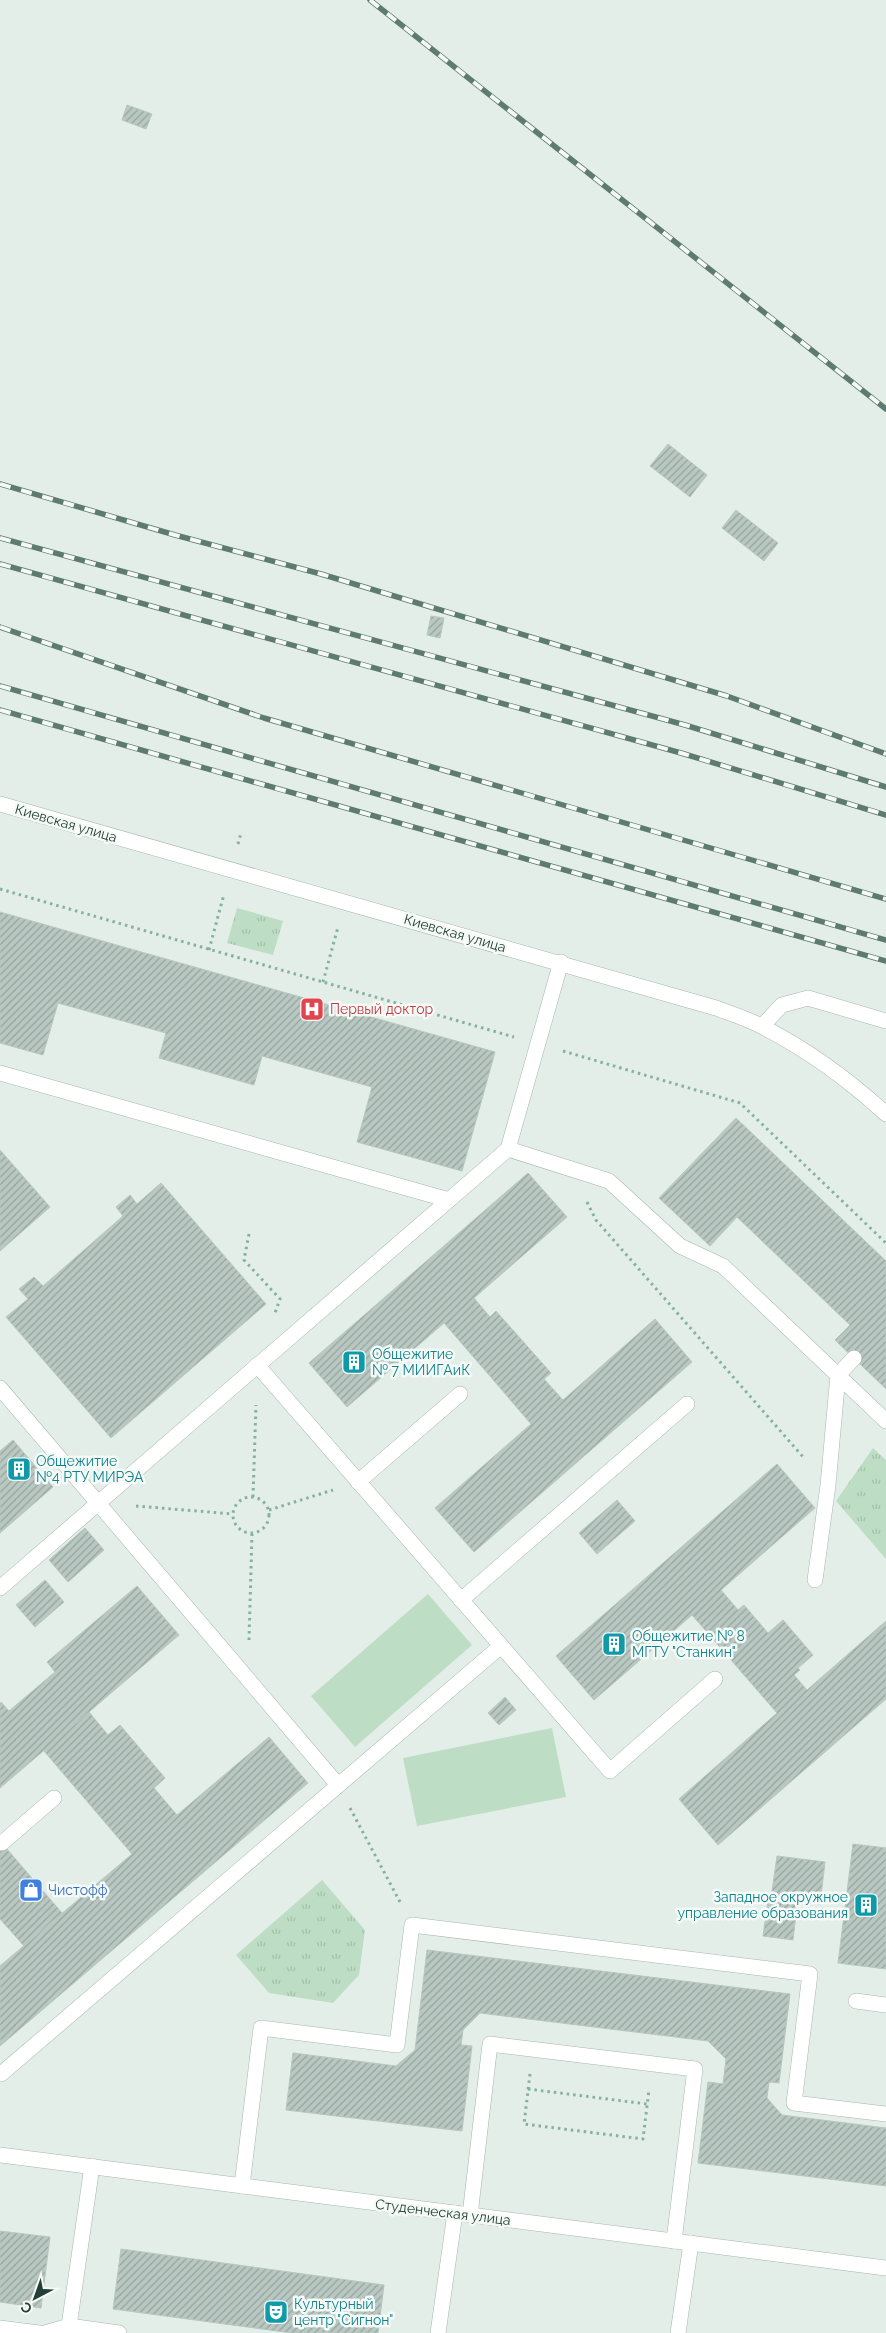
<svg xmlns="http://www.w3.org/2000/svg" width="886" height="2333" font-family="Raleway,sans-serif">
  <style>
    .grass { fill: #bddec5 }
    .park { fill: url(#park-tufts) }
    .building { fill: url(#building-hatch); stroke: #b6c7c0 }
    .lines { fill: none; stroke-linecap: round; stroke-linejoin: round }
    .service-casing { stroke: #a6b6b0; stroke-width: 16 }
    .tertiary-casing { stroke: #a6b6b0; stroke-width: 16 }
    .path { stroke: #84b1a2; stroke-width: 3; stroke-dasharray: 2.5 4; stroke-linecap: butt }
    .service { stroke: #fff; stroke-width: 15 }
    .tertiary { stroke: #fff; stroke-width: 15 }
    .rail-casing { stroke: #5e7b72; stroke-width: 5.5 }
    .rail { stroke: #f5faf7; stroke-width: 4; stroke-dasharray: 11; stroke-linecap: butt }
    .labels { text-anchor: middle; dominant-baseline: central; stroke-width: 5; stroke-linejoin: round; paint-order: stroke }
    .street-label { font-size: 14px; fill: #233f37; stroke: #f5faf7 }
    .health-label { font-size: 14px; fill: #be3a42; stroke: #f5faf7; text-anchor: start }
    .culture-label { font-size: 14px; fill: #0d838f; stroke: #f5faf7; text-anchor: start }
    .shop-label { font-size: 14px; fill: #366cbe; stroke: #f5faf7; text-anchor: start }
  </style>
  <defs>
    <pattern id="park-tufts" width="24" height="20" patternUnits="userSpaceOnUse" patternTransform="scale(1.25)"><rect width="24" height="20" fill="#bddec5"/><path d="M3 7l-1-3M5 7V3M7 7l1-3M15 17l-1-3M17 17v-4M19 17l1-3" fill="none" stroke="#a2c0aa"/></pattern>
    <pattern id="building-hatch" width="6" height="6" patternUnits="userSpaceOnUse" patternTransform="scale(1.25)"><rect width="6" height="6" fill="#b9c8c2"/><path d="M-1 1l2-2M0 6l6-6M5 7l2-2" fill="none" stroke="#96a49e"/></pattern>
  </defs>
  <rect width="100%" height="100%" fill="#e4eee9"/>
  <g class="grass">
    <polygon points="428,1594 472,1645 355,1747 311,1696"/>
    <polygon points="552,1728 566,1797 417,1826 403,1758"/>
  </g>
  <g class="park">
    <polygon points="237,908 283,921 273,955 227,943"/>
    <polygon points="873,1448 886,1460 886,1559 836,1501"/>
    <polygon points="322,1880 365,1930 359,1975 333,2003 269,1993 236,1955"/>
  </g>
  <g class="building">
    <polygon points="127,105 152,114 146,129 122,120"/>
    <polygon points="668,444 707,475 690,497 650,466"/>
    <polygon points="736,510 778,543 764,561 722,528"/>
    <polygon points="431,616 444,618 440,638 427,635"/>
    <polygon points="0,912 495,1052 462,1171 357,1142 372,1087 262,1056 254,1085 159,1058 166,1033 58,1003 43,1055 0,1043"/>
    <polygon points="736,1118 886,1261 886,1389 835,1340 850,1325 737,1217 710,1246 659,1198"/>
    <polygon points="0,1150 50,1207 0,1251"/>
    <polygon points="528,1173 567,1217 474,1298 490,1317 496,1311 551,1373 544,1379 563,1400 655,1319 692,1362 474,1552 435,1508 531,1424 489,1375 444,1323 347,1407 309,1363"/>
    <polygon points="161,1183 266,1304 111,1438 6,1317 28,1299 19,1289 34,1277 43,1286 123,1216 116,1207 130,1195 137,1204"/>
    <polygon points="13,1440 53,1487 0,1533 0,1451"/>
    <polygon points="777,1464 815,1508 721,1590 738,1610 744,1605 768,1633 783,1620 813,1655 798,1668 800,1670 794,1675 807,1690 886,1621 886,1699 718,1845 679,1799 777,1713 692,1615 594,1700 556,1656"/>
    <polygon points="617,1500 635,1521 597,1554 579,1533"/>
    <polygon points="85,1528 104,1550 68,1582 49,1560"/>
    <polygon points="45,1580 64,1602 35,1627 16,1605"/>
    <polygon points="137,1586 179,1635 0,1788 0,1704 1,1702 9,1711 55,1672 47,1662"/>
    <polygon points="505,1697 516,1710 499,1725 488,1713"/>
    <polygon points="89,1712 108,1735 120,1725 165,1778 154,1788 177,1815 269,1737 308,1783 0,2046 0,1966 132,1854 44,1751"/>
    <polygon points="0,1841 62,1913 24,1946 0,1919"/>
    <polygon points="853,1844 886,1848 886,1969 838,1963"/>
    <polygon points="777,1856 825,1862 820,1904 771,1898"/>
    <polygon points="768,1901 797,1905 793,1940 763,1936"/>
    <polygon points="427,1950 790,1994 779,2083 769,2082 767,2098 782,2115 886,2128 886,2186 698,2163 708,2082 723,2084 726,2059 708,2041 480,2013 463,2030 461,2045 472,2046 462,2131 286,2110 293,2053 396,2066 415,2050"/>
    <polygon points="0,2231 50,2237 41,2308 0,2302"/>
    <polygon points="121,2249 384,2285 378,2333 292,2333 113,2309"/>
  </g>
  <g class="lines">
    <g class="service-casing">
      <g id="service">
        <polyline points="762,1026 782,1005 808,998 886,1021"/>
        <polyline points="0,1073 449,1200"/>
        <polyline points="508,1149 609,1181 680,1246 723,1266 886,1421"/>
        <polyline points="257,1365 610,1771 715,1679"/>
        <polyline points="0,1388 338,1785"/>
        <polyline points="358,1482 460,1394"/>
        <polyline points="815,1580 828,1485 838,1375 854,1358"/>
        <polyline points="0,1588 508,1149 561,962"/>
        <polyline points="461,1600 687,1404"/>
        <polyline points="2,1843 54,1798"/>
        <polyline points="856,2001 886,2005"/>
        <polyline points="1,2074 501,1646"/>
        <polyline points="242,2186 261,2028 397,2045 412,1925 810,1974 794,2103 886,2114"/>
        <polyline points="470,2215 490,2044 695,2069 674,2241"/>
        <polyline points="0,2328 39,2333"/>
        <polyline points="45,2333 69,2326 119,2333"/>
        <polyline points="68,2333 92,2166"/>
        <polyline points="438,2333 455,2213"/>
        <polyline points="678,2333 691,2243"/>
      </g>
    </g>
    <g class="tertiary-casing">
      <g id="tertiary">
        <path d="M0,804l716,204c16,6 32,11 47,19 45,23 86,53 123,87"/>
        <polyline points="0,2155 886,2268"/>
      </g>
    </g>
    <g class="path">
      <polyline points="238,844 241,833"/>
      <polyline points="0,889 514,1037"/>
      <polyline points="209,950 224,894"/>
      <polyline points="323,982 338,927"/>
      <polyline points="563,1051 740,1103 886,1243"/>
      <polyline points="587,1202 596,1220 804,1458"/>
      <polyline points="249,1234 244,1260 280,1299 274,1316"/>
      <circle cx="251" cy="1515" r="18"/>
      <polyline points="253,1497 256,1405"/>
      <polyline points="136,1506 233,1514"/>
      <polyline points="269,1510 333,1490"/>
      <polyline points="249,1640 252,1534"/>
      <polyline points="350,1808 400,1902"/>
      <polyline points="530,2074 524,2124 643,2139 649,2090"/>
      <polyline points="528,2089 647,2104"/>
    </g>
    <use href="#service" class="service"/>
    <use href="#tertiary" class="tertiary"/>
    <g class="rail-casing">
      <g id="rail">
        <polyline points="370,0 886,409"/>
        <polyline points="0,484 175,535 321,574 727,696 886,754"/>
        <polyline points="0,538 685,725 886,787"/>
        <polyline points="0,564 681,753 886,815"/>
        <polyline points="0,627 264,718 886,899"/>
        <polyline points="0,686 886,940"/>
        <polyline points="0,710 886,961"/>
      </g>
    </g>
    <use href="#rail" class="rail"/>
  </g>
  <defs>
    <g id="hospital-square" transform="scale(1.25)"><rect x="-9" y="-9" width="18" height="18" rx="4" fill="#e0444e" stroke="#f5faf7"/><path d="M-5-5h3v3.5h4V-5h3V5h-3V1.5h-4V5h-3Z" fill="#fff"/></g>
    <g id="building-square" transform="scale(1.25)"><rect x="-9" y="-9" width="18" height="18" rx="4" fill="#0f9aa8" stroke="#f5faf7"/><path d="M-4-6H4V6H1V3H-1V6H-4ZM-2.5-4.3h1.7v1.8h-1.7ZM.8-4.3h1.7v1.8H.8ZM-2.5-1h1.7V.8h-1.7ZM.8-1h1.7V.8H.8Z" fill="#fff"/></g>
    <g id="shop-square" transform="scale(1.25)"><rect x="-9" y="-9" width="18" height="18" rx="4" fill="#3f7fe0" stroke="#f5faf7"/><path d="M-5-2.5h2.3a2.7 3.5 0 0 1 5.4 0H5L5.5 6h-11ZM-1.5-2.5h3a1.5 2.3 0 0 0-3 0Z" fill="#fff"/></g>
    <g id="theatre-square" transform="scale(1.25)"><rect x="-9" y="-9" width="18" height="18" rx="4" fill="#0f9aa8" stroke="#f5faf7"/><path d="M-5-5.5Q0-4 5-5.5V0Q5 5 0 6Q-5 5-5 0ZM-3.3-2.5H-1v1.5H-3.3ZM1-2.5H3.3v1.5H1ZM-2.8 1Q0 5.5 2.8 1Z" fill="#fff"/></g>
  </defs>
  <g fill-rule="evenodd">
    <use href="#hospital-square" x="312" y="1009"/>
    <use href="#building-square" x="354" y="1362"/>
    <use href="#building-square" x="19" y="1469"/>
    <use href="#building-square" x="614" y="1644"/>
    <use href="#shop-square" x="31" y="1890"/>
    <use href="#building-square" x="866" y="1905"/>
    <use href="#theatre-square" x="276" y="2312"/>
  </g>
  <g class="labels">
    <g class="street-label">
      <text transform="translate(66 823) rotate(16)">Киевская улица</text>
      <text transform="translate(455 933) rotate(16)">Киевская улица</text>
      <text transform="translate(443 2212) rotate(7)">Студенческая улица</text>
    </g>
    <g class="health-label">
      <text x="330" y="1009">Первый доктор</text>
    </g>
    <g class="culture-label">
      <text x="372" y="1354">Общежитие<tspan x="372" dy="16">№ 7 МИИГАиК</tspan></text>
      <text x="36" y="1461">Общежитие<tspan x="36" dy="16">№4 РТУ МИРЭА</tspan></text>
      <text x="632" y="1636">Общежитие № 8<tspan x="632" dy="16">МГТУ "Станкин"</tspan></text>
      <text x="848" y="1897" text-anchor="end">Западное окружное<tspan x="848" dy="16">управление образования</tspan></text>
      <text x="294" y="2304">Культурный<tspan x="294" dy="16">центр "Сигнон"</tspan></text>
    </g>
    <g class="shop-label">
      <text x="48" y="1890">Чистофф</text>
    </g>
  </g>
  <g transform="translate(35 2298) rotate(221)" stroke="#f5faf7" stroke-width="4" paint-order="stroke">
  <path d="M0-4L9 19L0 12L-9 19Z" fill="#233f37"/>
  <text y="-8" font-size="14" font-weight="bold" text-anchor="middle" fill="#233f37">С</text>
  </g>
</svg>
